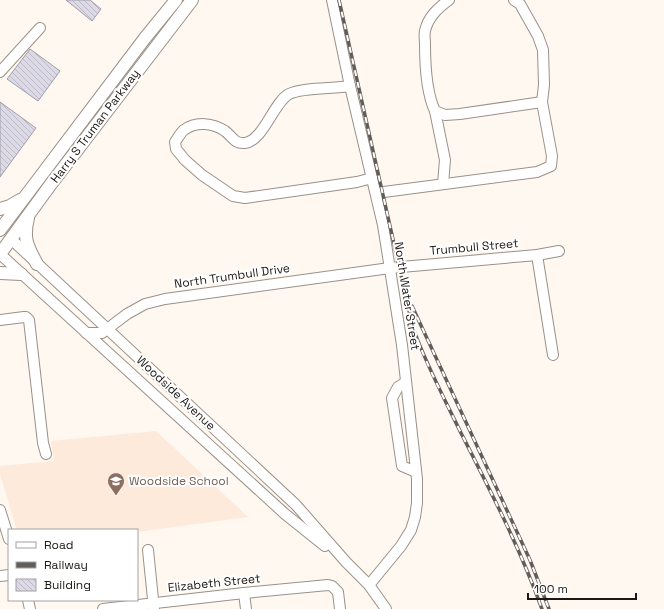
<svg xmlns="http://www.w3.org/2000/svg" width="664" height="609" font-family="'Space Grotesk',sans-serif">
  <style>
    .built { fill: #fdeadb }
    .building { fill: url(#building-back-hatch); stroke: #a09ca9 }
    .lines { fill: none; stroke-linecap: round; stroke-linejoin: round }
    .minor-casing { stroke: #9b9087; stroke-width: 12 }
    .major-casing { stroke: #9b9087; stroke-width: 14 }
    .minor { stroke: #fff; stroke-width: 10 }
    .major { stroke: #fff; stroke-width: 12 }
    .rail-casing { stroke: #625d58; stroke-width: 3.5 }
    .rail { stroke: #fff; stroke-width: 2; stroke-dasharray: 6; stroke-linecap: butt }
    .labels { text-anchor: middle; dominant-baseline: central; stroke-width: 4; stroke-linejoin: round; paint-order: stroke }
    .street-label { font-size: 12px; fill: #1b1713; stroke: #fff }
    .education-label { font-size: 12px; fill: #785e54; stroke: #fff; text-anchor: start }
  </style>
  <defs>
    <pattern id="building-back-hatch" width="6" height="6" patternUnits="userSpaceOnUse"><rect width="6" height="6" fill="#dddae7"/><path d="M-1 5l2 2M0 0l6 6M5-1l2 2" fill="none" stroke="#bdbac5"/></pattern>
  </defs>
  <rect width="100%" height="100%" fill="#fff8f1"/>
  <polygon class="built" points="156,431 248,517 137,532 137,530 17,530 0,474 0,466 54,461 51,441"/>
  <g class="building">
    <polygon points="66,0 90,0 101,9 92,21"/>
    <polygon points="30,49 60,71 38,101 7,79"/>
    <polygon points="0,102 36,128 0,177"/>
  </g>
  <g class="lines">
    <g class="minor-casing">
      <g id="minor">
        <polyline points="332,0 350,86 383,225 402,345 417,479 417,503 415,517 411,530 401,546 369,585"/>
        <path d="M449,0c-11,8 -21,17 -24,31 -1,4 0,9 0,13 0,21 1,48 10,67l10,4 15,-1 82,-12"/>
        <polyline points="0,72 40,28"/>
        <path d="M350,86c-16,3 -47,1 -61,8 -15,8 -26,47 -44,49 -11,1 -13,-7 -20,-12 -12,-8 -29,-10 -41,-1 -3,2 -6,8 -9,12l1,7 9,11 17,15 31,21 12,2 112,-16 15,-4"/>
        <polyline points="435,111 445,160 443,184"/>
        <polyline points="376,193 537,172 551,166 552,156 542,102 544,85 543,50 538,36 520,4 514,0"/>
        <polyline points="11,239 296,505 346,562 369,585 386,609"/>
        <polyline points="0,254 285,514 325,546"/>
        <polyline points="537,255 553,355"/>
        <polyline points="0,320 24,317 26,317 29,320 43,443 46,454"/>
        <polyline points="86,333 102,333 127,314 145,304 165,299 390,268 537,255 559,251"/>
        <polyline points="406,382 398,387 392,398 402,466 416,472"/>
        <polyline points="0,510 9,539"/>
        <polyline points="148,550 154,609"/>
        <polyline points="0,576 9,575"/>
        <polyline points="244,593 246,609"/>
        <polyline points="28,600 30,609"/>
        <polyline points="103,609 244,593 328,585 332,586 338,592 340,609"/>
      </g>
    </g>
    <g class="major-casing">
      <g id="major">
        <polyline points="0,209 10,206 20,200"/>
        <path d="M28,218c-5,20 -1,28 9,46"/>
        <polyline points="0,230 145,38 176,0"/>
        <polyline points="0,254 51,184 192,0"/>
        <polyline points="0,273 21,274"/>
      </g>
    </g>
    <use href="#minor" class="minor"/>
    <use href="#major" class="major"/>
    <g class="rail-casing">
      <g id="rail">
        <path d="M339,0l74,328c13,36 31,70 48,105 29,57 59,115 81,176"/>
        <polyline points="412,306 530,560 549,609"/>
      </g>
    </g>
    <use href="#rail" class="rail"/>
  </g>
  <defs>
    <g id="school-pin" transform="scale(0.9)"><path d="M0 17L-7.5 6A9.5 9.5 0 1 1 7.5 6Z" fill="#8d6e63" stroke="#fff"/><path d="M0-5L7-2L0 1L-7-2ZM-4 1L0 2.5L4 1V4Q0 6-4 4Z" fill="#fff"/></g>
  </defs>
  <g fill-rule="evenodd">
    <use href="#school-pin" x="116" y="481"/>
  </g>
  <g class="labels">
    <g class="street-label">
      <text transform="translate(95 126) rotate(-53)">Harry S Truman Parkway</text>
      <text transform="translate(474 247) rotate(-5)">Trumbull Street</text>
      <text transform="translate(232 276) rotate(-8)">North Trumbull Drive</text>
      <text transform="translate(407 296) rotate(81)">North Water Street</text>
      <text transform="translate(176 393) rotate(43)">Woodside Avenue</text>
      <text transform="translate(214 583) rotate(-6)">Elizabeth Street</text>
    </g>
    <g class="education-label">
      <text x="129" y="481">Woodside School</text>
    </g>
  </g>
  <rect x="8" y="529" width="130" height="72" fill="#ffffff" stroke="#a4a2a1"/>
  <rect x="16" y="542" width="20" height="6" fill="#ffffff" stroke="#a4a2a1"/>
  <text x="44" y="549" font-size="12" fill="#1b1713">Road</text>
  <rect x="16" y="562" width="20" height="6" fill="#625d58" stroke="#a4a2a1"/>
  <text x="44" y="569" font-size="12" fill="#1b1713">Railway</text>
  <rect x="16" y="579" width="20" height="12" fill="url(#building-back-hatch)" stroke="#a4a2a1"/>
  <text x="44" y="589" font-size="12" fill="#1b1713">Building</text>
  <path d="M528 593v6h108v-6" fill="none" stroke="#1b1713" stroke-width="2"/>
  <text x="534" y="593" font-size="12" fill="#1b1713" stroke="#ffffff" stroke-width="3" paint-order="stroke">100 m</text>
</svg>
